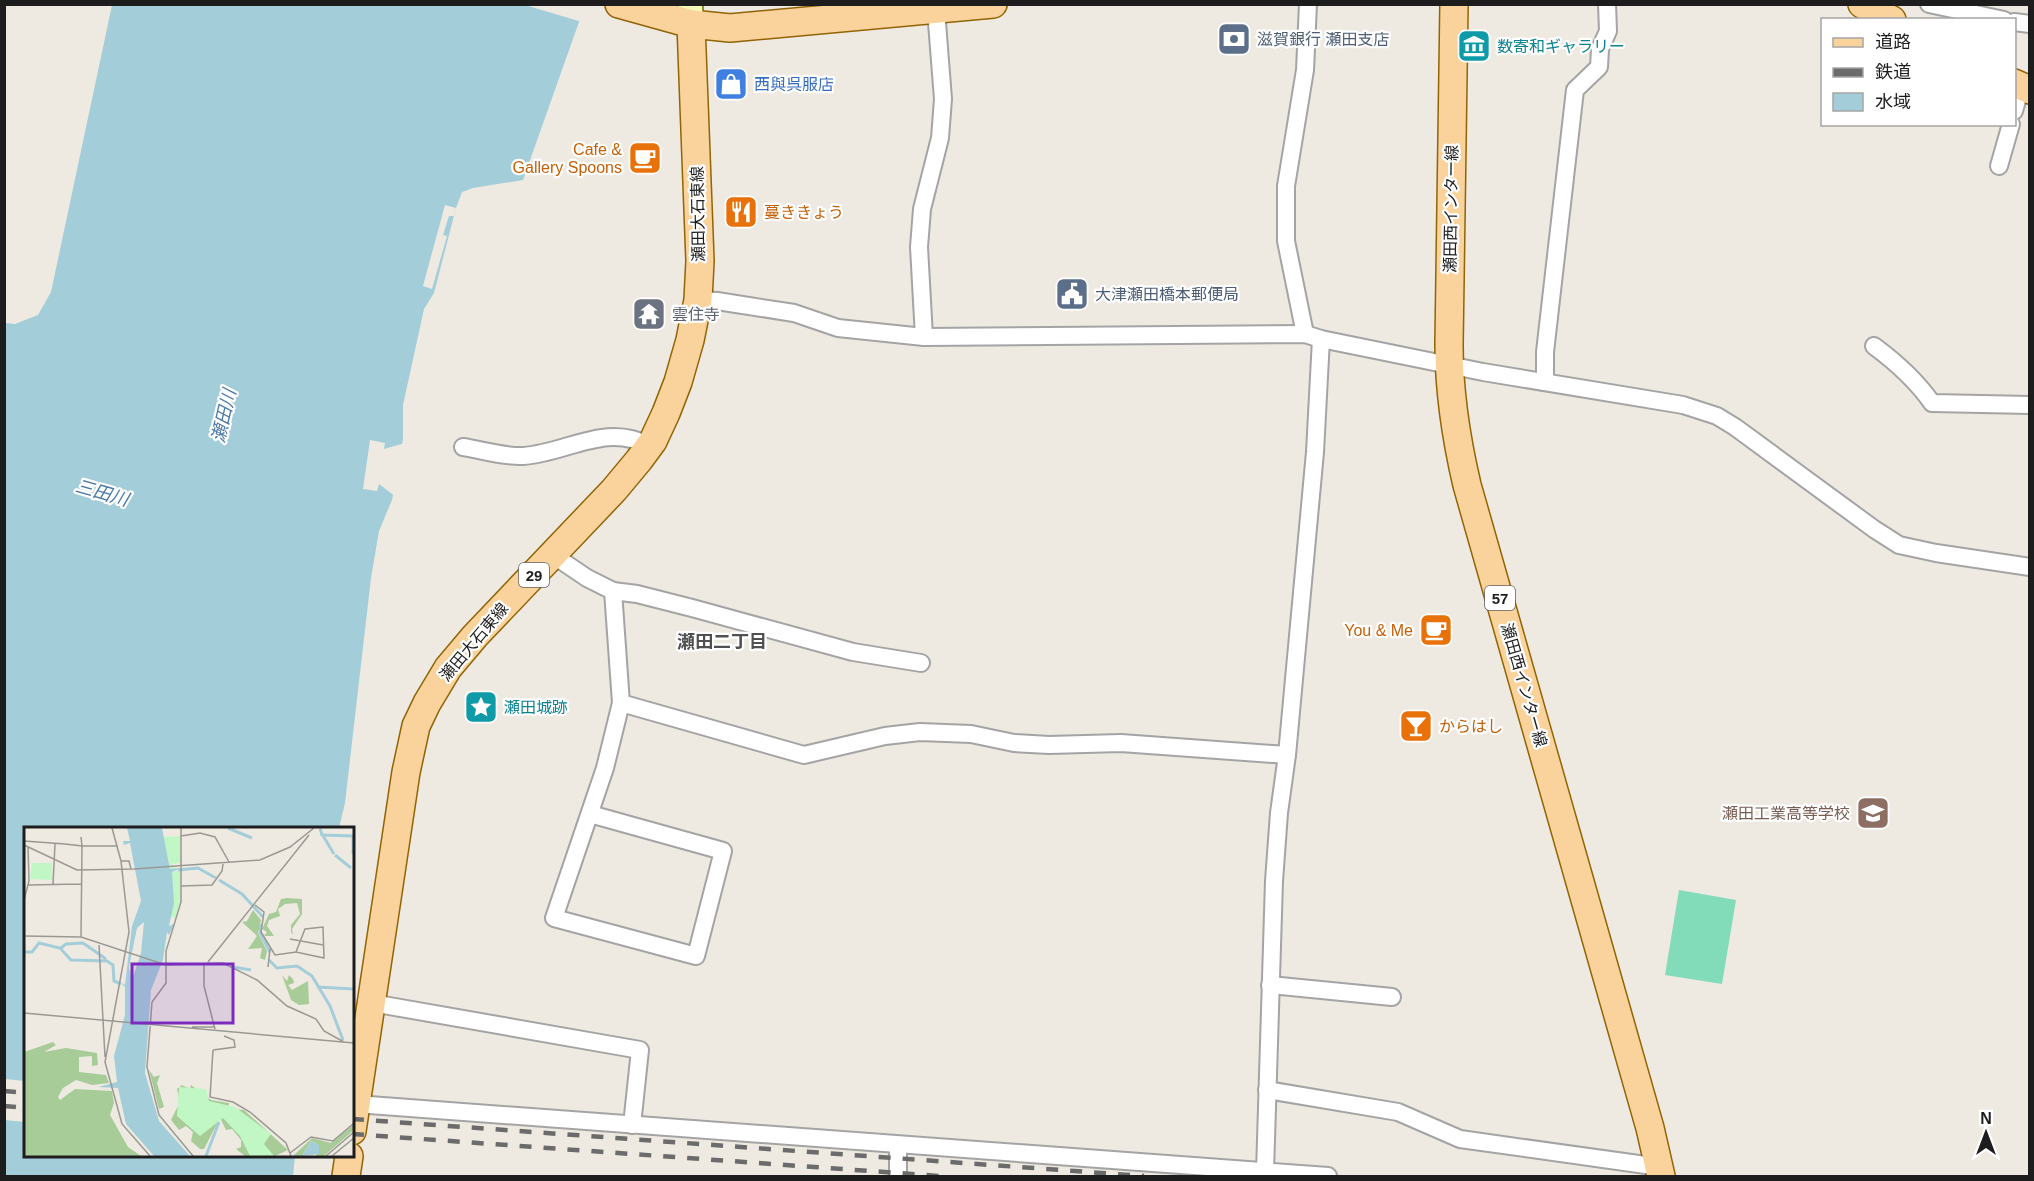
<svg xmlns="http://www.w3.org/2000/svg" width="2034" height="1181" font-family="Helvetica,'Noto Sans JP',sans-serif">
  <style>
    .pitch { fill: #82dbb9 }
    .water { fill: #a4cdda }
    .pier { fill: #eeeae2 }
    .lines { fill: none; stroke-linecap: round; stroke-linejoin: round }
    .street-casing { stroke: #a4a4a4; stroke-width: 20 }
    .secondary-casing { stroke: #636f08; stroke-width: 27 }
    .primary-casing { stroke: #916404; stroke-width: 30 }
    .street { stroke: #fff; stroke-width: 16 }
    .secondary { stroke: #f3f7b7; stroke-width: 24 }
    .primary { stroke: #f9d29c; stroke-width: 27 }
    .rail { stroke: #6b6b6b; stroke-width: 4.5; stroke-dasharray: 12 12; stroke-linecap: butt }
    .labels { text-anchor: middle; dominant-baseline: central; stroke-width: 4.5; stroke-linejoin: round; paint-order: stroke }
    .shield { fill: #fff; stroke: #616161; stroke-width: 1.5 }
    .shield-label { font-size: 15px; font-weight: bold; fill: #1d1d1d }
    .service-label { font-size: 16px; fill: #4e5e75; stroke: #fff; text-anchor: start }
    .culture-label { font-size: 16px; fill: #0d838f; stroke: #fff; text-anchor: start }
    .shop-label { font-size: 16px; fill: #366cbe; stroke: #fff; text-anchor: start }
    .food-label { font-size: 16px; fill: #c56008; stroke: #fff; text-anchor: end }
    .street-label { font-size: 16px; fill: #1d1d1d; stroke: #fff }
    .worship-label { font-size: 16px; fill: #5b616d; stroke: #fff; text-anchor: start }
    .education-label { font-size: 16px; fill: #785e54; stroke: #fff; text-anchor: end }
    .water-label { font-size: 18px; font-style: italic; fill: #4c7aa9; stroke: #fff }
    .neighbourhood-label { font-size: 18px; font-weight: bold; fill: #505050; stroke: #fff }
    .inset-river { fill: none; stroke: #a4cdda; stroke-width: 3 }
    .inset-road { fill: none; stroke: #9a9893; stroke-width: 1.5 }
    .view { fill: #7b2cbf; fill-opacity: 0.15; stroke: #7b2cbf; stroke-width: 3 }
    .inset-edge { fill: none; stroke: #1d1d1d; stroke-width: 3 }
  </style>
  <rect width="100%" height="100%" fill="#eeeae2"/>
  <polygon class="pitch" points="1679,890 1736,900 1722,984 1665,975"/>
  <polygon class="water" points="112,5 585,5 523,180 473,188 462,192 456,208 434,293 424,309 403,405 403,439 392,500 379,531 371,578 345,803 339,828 26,828 26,1156 295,1156 293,1176 5,1176 5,323 15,324 38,315 51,292"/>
  <g class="pier">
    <polygon points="588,4 582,22 525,5 525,4"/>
    <polygon points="445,205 456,208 454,216 449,216 443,235 447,236 432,289 423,286"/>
    <polygon points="370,440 385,443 384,449 405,443 396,497 379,484 377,491 363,489"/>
    <polygon points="5,1079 25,1081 25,1122 5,1120"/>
  </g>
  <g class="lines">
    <g class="street-casing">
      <g id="street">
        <polyline points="1929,4 2004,20"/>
        <polyline points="2014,22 2030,24"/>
        <polyline points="2014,111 2021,86"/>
        <polyline points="1999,166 2011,124"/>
        <polyline points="698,300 717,301 794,313 838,328 924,337 1305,334 1321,339 1483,372 1683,405 1717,416 1735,427 1874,529 1899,545 1936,553 2030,567"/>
        <polyline points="1305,334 1286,241 1286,186 1305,70 1308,4"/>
        <polyline points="924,337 919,247 922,209 940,138 943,99 936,10"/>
        <path d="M1874,346c23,17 42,34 58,57l98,2"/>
        <polyline points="1545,382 1545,352 1575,90 1599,67 1600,49 1608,31 1607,4"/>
        <path d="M463,447c19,3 41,10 60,9 45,-3 82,-34 127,-10"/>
        <polyline points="553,555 587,578 613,591 637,594 692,608 853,652 921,663"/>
        <polyline points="613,591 621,703 804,755 885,736 920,732 971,734 1014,743 1049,745 1121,743 1287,755"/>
        <polyline points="590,814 723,851 696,956 554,918 605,768 621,703"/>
        <polyline points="1270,985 1392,997"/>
        <polyline points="372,1003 640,1050 632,1125"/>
        <polyline points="1267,1090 1398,1112 1460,1139 1660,1167"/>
        <polyline points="356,1104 1328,1176"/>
        <polyline points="898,1146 898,1176"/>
        <polyline points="1265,1172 1274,881 1279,813 1287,755 1315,452 1321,339"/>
      </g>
    </g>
    <g class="secondary-casing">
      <polyline id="secondary" points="690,4 691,24"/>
    </g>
    <g class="primary-casing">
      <g id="primary">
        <polyline points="619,4 691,24 730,28 993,4"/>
        <path d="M1454,4l-5,341c0,49 7,93 18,140l183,643 11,48"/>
        <polyline points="1862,4 1892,20"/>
        <polyline points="2014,83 2030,90"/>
        <polyline points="352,1131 406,772 416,726 427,703 448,668 475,636 614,490 639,460 653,441 666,413 678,382 690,340 698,300 700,261 691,24"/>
        <polyline points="346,1176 349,1156"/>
      </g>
    </g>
    <use href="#street" class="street"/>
    <use href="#secondary" class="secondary"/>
    <use href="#primary" class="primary"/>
    <g class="rail">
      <polyline points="4,1091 26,1093"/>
      <polyline points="4,1106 26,1108"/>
      <polyline points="352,1119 1144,1176"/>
      <polyline points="352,1134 940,1176"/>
    </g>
  </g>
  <defs>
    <g id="bank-square" transform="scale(1.725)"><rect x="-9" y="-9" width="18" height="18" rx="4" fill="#5c6f8a" stroke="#fff"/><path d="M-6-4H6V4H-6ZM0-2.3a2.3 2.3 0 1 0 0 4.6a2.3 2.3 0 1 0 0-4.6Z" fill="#fff"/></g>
    <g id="museum-square" transform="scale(1.725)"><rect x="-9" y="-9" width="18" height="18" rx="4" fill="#0f9aa8" stroke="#fff"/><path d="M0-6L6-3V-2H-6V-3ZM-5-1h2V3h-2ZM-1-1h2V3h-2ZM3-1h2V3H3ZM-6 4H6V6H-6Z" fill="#fff"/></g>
    <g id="shop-square" transform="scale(1.725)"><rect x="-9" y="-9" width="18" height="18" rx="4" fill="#3f7fe0" stroke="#fff"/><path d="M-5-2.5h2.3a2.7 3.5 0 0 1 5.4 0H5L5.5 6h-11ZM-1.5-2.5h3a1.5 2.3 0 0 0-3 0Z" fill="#fff"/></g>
    <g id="cafe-square" transform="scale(1.725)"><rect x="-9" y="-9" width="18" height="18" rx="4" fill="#e8710a" stroke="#fff"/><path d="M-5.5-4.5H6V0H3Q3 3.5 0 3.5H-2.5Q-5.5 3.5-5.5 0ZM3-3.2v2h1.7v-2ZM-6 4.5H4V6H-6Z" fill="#fff"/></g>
    <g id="restaurant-square" transform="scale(1.725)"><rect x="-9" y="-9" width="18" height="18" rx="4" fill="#e8710a" stroke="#fff"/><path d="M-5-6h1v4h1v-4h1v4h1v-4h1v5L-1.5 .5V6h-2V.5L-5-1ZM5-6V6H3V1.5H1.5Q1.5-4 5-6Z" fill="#fff"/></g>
    <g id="civic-square" transform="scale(1.725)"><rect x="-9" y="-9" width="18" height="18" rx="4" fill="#5c6f8a" stroke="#fff"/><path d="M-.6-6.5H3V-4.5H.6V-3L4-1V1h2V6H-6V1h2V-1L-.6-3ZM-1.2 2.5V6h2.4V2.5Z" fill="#fff"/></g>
    <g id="temple-square" transform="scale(1.725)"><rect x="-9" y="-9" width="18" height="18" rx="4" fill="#6b7280" stroke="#fff"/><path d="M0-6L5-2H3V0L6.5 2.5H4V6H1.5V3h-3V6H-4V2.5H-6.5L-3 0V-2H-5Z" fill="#fff"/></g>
    <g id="sight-square" transform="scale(1.725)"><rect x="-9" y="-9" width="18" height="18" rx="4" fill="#0f9aa8" stroke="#fff"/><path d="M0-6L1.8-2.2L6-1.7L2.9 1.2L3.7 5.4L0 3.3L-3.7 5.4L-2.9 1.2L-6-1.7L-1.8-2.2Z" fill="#fff"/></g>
    <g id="bar-square" transform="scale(1.725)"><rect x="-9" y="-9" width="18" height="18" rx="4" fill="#e8710a" stroke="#fff"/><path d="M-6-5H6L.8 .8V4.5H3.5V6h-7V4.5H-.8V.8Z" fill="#fff"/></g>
    <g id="school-square" transform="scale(1.725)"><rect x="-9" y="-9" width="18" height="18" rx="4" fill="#8d6e63" stroke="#fff"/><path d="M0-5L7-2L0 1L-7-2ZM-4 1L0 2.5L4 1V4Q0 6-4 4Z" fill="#fff"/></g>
  </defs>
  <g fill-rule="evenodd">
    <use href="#bank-square" x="1234" y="39"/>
    <use href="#museum-square" x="1474" y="46"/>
    <use href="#shop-square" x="731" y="84"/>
    <use href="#cafe-square" x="645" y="158"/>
    <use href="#restaurant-square" x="741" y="212"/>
    <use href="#civic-square" x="1072" y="294"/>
    <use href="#temple-square" x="649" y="314"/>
    <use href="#cafe-square" x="1436" y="630"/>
    <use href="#sight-square" x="481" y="707"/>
    <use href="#bar-square" x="1416" y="726"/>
    <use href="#school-square" x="1873" y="813"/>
  </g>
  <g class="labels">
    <g class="shield">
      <rect x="519" y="563" width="30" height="24" rx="4.5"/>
      <rect x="1485" y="586" width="30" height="24" rx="4.5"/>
    </g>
    <g class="shield-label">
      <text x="534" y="575">29</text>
      <text x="1500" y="598">57</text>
    </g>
    <g class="service-label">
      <text x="1257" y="39">滋賀銀行 瀬田支店</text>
      <text x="1095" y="294">大津瀬田橋本郵便局</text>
    </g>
    <g class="culture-label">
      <text x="1497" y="46">数寄和ギャラリー</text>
      <text x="504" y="707">瀬田城跡</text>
    </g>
    <g class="shop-label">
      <text x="754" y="84">西與呉服店</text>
    </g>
    <g class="food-label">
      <text x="622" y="149">Cafe &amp;<tspan x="622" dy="18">Gallery Spoons</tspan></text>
      <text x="764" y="212" text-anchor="start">蔓ききょう</text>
      <text x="1413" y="630">You &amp; Me</text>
      <text x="1439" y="726" text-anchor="start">からはし</text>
    </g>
    <g class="street-label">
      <text transform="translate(1451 209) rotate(-89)">瀬田西インター線</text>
      <text transform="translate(698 214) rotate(-91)">瀬田大石東線</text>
      <text transform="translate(474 642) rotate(-50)">瀬田大石東線</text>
      <text transform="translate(1524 685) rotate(74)">瀬田西インター線</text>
    </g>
    <g class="worship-label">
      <text x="672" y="314">雲住寺</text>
    </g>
    <g class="education-label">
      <text x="1850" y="813">瀬田工業高等学校</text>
    </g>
    <g class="water-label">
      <text transform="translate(224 416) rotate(-77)">瀬田川</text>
      <text transform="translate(102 493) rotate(16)">三田川</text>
    </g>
    <g class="neighbourhood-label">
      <text x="722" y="642">瀬田二丁目</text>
    </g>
  </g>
  <g transform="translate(24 827)">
    <rect width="330" height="330" fill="#eeeae2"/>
    <path d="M263,71l15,1v15l-10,15 1,6 -2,-3v-7l9,-11 -3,-11 -12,1 -7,5 2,7 -11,4 -2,6 7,10h-10l3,-4 -5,-3 7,-15 7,-2 5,-13zM229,83l8,10 -3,13 9,18 -2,9 -5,-2 2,-10 -14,1 9,-13 -15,-14 5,-1zM258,148l5,6 2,-6 4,4 1,4 -6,2 4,5 16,-9 1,23 -10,1 -8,-5zM29,215l3,3 -12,7 22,-4 31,5 1,12 -6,1v-10l-13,1v15l27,3 3,8 -17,2 -16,-5 -13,8 -5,9 2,3 15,-11 37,2 2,12 -4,12 18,32 13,9h-117v-104zM125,243l5,7 6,-2 -3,8 7,24 -5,2zM158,258l8,4 1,-4 20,15 18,3 -1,6 16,1 44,40 -13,6h-30l-9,-7 5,-2v-7l-9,-11 -6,1 -6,-12 -16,31h-4l-9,-8 2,-9 -7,-6 -7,4 -8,-10 9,-18 -3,-13zM330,297v6l-30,26h-8l3,-11 -8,-4 -9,15h-9l19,-18 19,5z" fill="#a7cc98"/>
    <path d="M156,9v27l-9,1 6,5 -6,1 -8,-33zM8,36h20v17l-22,-1zM156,43v32l-5,16 -4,-1 1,-45zM155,260l27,2 3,12 26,6 36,27 -7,10 10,12h-24l-10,-20 -17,-18 -23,18 -23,-20z" fill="#c0f7c5"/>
    <path d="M103,1h35l8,41 11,-1 -9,4 2,31 -5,23 5,-2 -5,11 -2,-3 -4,28 -12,30 -6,83 14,48 31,35h-36l-28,-32 -8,-36 -20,-1 19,-5 -3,-26 11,-41v-28l-4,-4 4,2 7,-59 9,-25 -11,-58 -6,2 -1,-4h7zM120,95l-3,31 -9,27 -3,-13 8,-39zM287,314l8,4v9l-17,2z" fill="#a4cdda" fill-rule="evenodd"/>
    <path class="inset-river" d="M204,1l24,10M296,1l2,7 31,1v18M298,7l12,20M311,28l16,13M154,43l20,-2 18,10M195,53l23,14 21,23M237,97l-1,9 10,19M37,121l5,-4 17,-1 23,16M0,125h8l7,-9 21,5 11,12 36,1 6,4 1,16 7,3M245,133l8,8 20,-2 15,10 18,30 13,34M209,140l18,3M293,160l37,2M182,329l13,-34"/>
    <path class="inset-road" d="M88,1l9,33M157,1v74l-15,49v32l-14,19 -5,65 12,48 34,41M157,9l19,-3 15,4 14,25M57,10l1,9h36M0,14l41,3M41,17l17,2 -1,91 85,28 57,-2 34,17 30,26 29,13 8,12 20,11M0,18l53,25 57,-1 126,-9 30,-13 24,-19M107,42l-2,-8h-8l8,71 -24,130 17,62 28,32M29,57l2,-40M4,58l53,-1M157,59l31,-1 10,-14 1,-7M0,73l5,-19 -1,-34M231,78l9,7 -3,20 14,23 21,-3 28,6 -1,-31 -18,2 -9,23M0,109l57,1M266,112l33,6M75,118l6,112M184,135l101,-127M180,136v23l11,43M244,140l2,-18M0,186l330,30M168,200h23M189,223l-3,47 23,5 17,10 36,31 5,13M189,223l22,-3 -1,-7 -10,-4M266,326l21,-16 22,4 21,-18M302,329l28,-24M308,329l22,-18"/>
    <path class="view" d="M108,137h101v59h-101z"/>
    <rect width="330" height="330" class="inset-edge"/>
  </g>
  <rect width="2034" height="1181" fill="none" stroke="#1d1d1d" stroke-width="12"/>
  <rect x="1821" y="18" width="195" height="108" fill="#ffffff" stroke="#a5a5a5" stroke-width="1.5"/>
  <rect x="1833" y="38" width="30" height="9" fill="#f9d29c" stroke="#a5a5a5" stroke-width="1.5"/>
  <text x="1875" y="48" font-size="18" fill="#1d1d1d">道路</text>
  <rect x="1833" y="68" width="30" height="9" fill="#6b6b6b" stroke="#a5a5a5" stroke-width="1.5"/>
  <text x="1875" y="78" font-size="18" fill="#1d1d1d">鉄道</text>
  <rect x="1833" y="93" width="30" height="18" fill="#a4cdda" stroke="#a5a5a5" stroke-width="1.5"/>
  <text x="1875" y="108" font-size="18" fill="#1d1d1d">水域</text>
  <g transform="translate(1986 1133)" stroke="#ffffff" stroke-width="4.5" paint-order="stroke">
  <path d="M0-4.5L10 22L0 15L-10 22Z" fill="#1d1d1d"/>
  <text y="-9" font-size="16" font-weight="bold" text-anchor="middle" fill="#1d1d1d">N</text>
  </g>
</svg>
